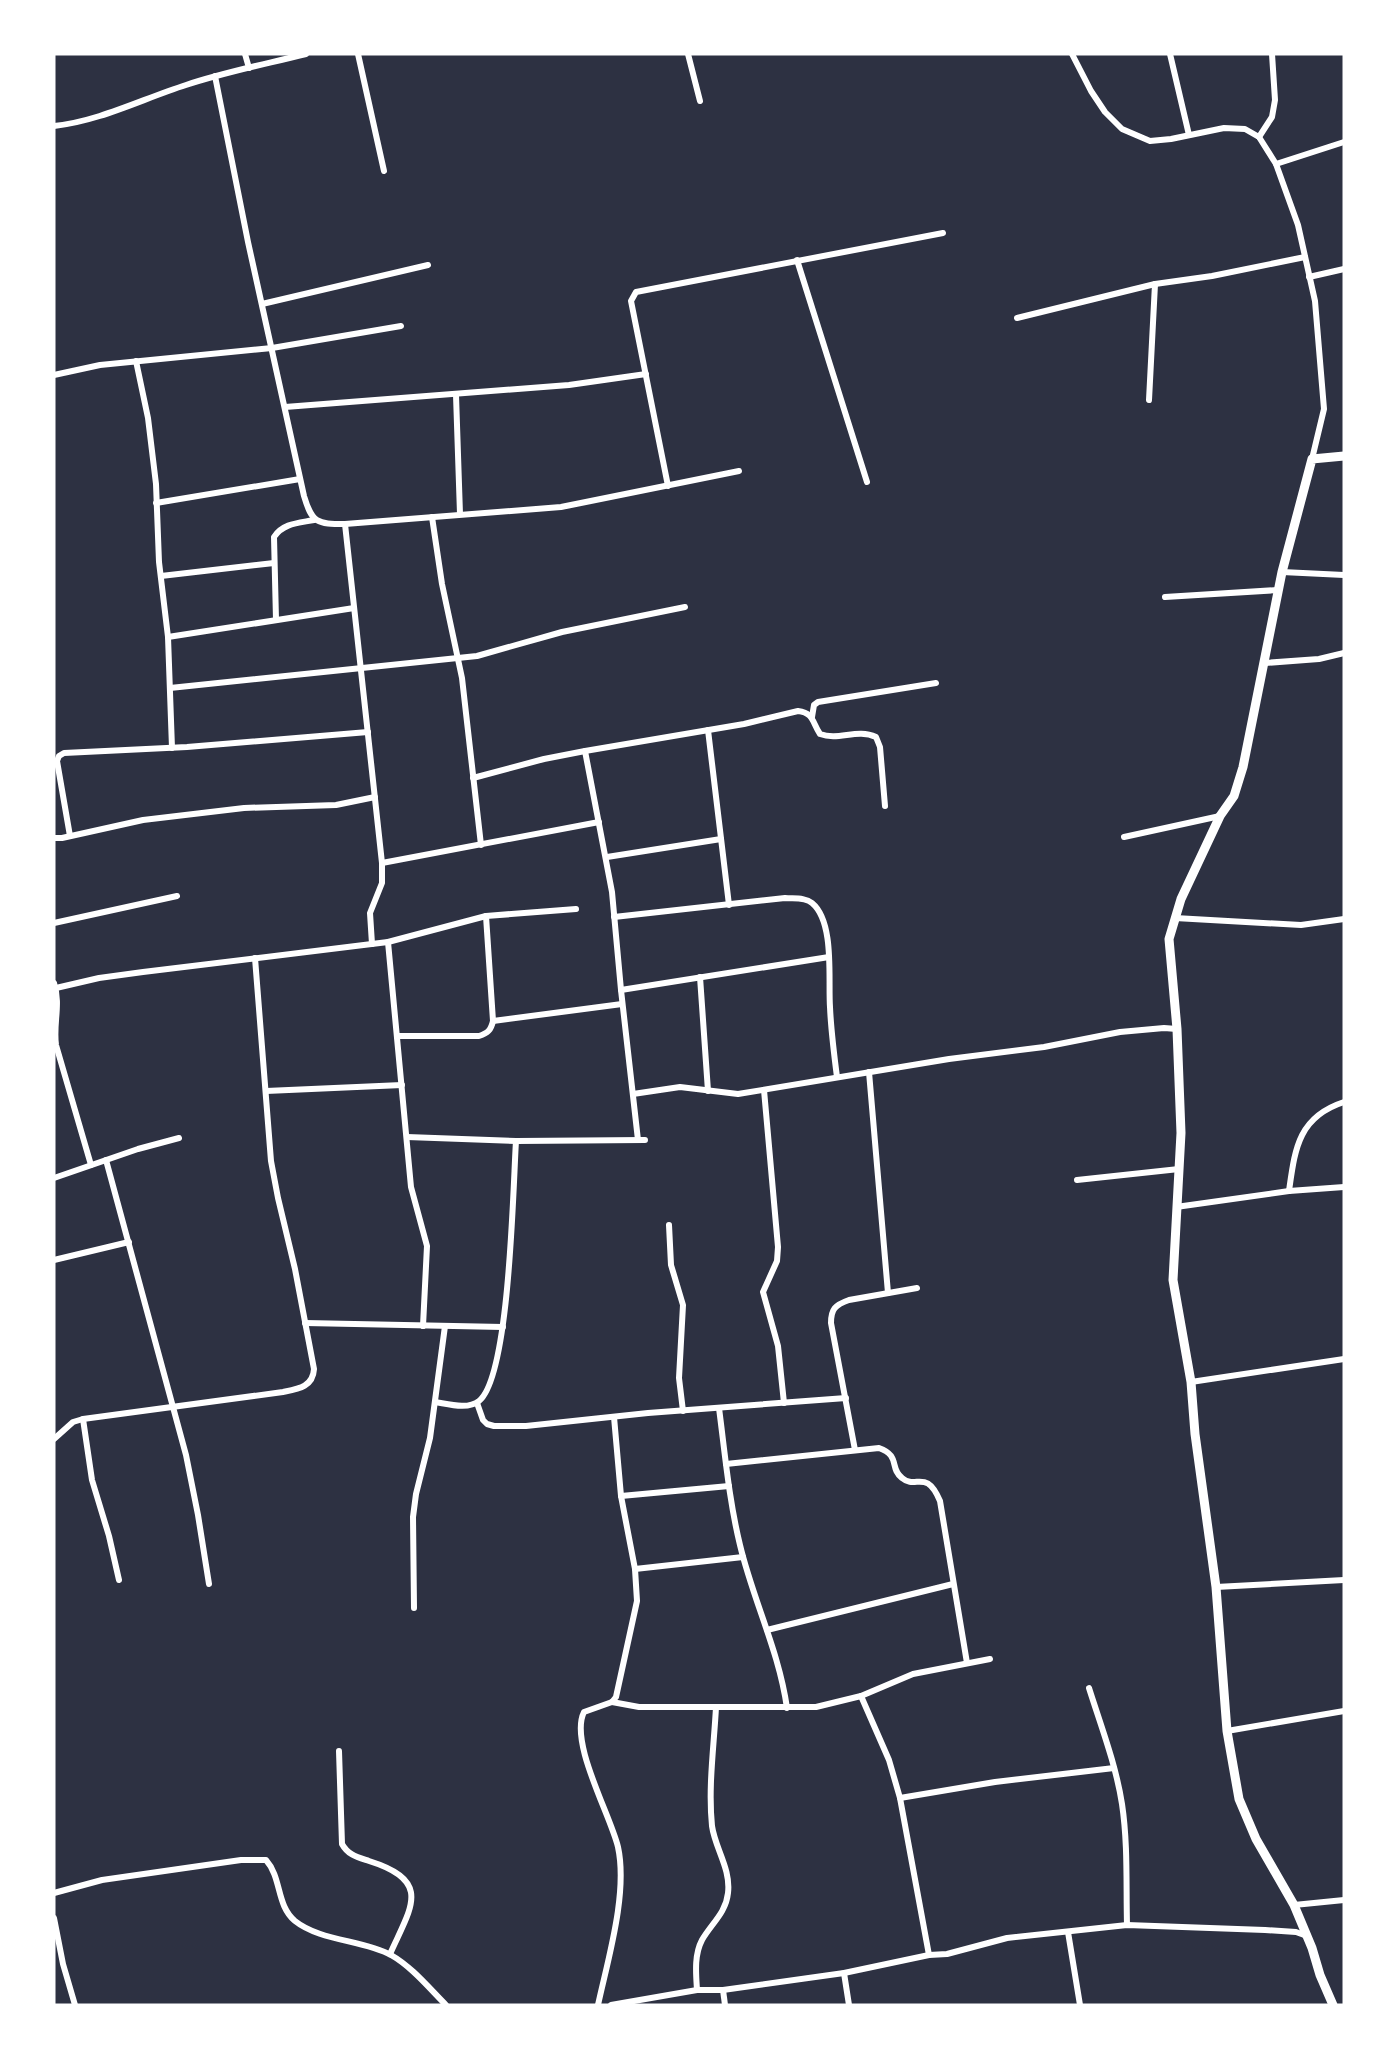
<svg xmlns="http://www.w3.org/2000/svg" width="1398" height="2059" font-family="'Work Sans',sans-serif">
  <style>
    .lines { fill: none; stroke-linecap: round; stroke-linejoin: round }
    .minor { stroke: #fff; stroke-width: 6 }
    .tertiary { stroke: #fff; stroke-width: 9 }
  </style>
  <rect width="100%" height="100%" fill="#2d3142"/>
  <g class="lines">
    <g class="minor">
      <polyline points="245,54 249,68"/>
      <polyline points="358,54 384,171"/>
      <polyline points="688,54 700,101"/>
      <polyline points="1072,54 1091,91 1105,112 1122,129 1150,141 1171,139 1224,128 1245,129 1259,137 1276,164 1298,225 1315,301 1324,409 1312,459"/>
      <polyline points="1170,54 1189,135"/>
      <path d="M215,76l33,166 56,254c8,27 13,28 41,28l216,-17 178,-36"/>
      <path d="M54,126c46,-5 88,-27 132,-41 39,-13 80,-21 120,-31"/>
      <polyline points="1259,137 1272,117 1275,100 1272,54"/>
      <polyline points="1276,164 1344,142"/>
      <polyline points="797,260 867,482"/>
      <polyline points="1309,277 1344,269"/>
      <polyline points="262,304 428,265"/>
      <polyline points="1017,318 1155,284 1212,276 1305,257"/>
      <polyline points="136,361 148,418 156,484 159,562 168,637 172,748"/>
      <polyline points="54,375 100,365 272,348 401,326"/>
      <polyline points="456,395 460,514"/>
      <polyline points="1149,400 1155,284"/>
      <polyline points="285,407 569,385 646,374"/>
      <polyline points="668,486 631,301 636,292 943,233"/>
      <polyline points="156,503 300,479"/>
      <polyline points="432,517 442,584 462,678 481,845"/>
      <polyline points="345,524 382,863 382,883 370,913 372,944"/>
      <polyline points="1282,572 1344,575"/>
      <polyline points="161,576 274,563"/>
      <polyline points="1165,597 1278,590"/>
      <path d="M276,620l-2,-83c9,-14 25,-14 40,-17"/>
      <polyline points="168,637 354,608"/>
      <polyline points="1265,663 1319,659 1344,653"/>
      <polyline points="170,688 477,656 562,632 685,607"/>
      <polyline points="812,717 814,705 818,702 936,683"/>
      <polyline points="708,730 729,905"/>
      <polyline points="585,751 612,892 621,990 638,1140"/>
      <path d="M473,778l71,-19 41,-8 159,-27 54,-13c16,2 14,11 22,23 19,7 37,-6 56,3l4,10 5,59"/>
      <polyline points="70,836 57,761 59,756 64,753 187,747 368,732"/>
      <polyline points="1124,837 1220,816"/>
      <polyline points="54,838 62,838 143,820 244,808 336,805 375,797"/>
      <polyline points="607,857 721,839"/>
      <polyline points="382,863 599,822"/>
      <path d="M614,917l171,-19c8,1 20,-1 27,5 23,19 16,77 18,104 1,24 4,47 7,70"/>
      <polyline points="1175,918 1301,925 1344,919"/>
      <polyline points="54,923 177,896"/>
      <polyline points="388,942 411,1187 427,1246 423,1326"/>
      <polyline points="700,977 708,1091"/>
      <path d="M54,983c7,22 -1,40 2,62l35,120"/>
      <polyline points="56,988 99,978 143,972 388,942 486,916 576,909"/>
      <polyline points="621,990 829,957"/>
      <polyline points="493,1021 622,1004"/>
      <path d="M397,1036h82c9,-3 12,-6 14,-15l-7,-105"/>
      <polyline points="869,1072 888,1293"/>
      <polyline points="764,1090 778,1247 777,1261 763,1292 778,1346 784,1403"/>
      <polyline points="266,1091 402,1085"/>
      <polyline points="633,1094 680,1087 738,1094 949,1059 1044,1047 1120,1032 1164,1028 1177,1029"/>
      <polyline points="407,1137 516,1141 645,1140"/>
      <polyline points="106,1160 186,1455 198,1515 209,1584"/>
      <polyline points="54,1178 138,1149 179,1138"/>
      <polyline points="1077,1180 1179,1169"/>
      <path d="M1289,1191c6,-42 9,-74 55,-89"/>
      <polyline points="1176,1207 1289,1191 1344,1187"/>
      <polyline points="669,1225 671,1265 683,1305 679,1378 683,1411"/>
      <polyline points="54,1260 129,1242"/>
      <polyline points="305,1323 503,1327"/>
      <polyline points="1191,1382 1344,1359"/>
      <path d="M435,1402c13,2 33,8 44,-1 31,-25 34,-215 37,-260"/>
      <polyline points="477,1403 483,1420 487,1424 494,1426 526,1426 648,1413 846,1398"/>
      <path d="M719,1408c6,46 10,92 21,137 13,55 39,106 47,163"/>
      <polyline points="83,1419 92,1480 109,1536 119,1580"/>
      <path d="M54,1439l19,-17 10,-3 200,-27c15,-3 30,-5 31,-23l-19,-100 -17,-71 -7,-37 -16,-203"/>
      <path d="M855,1450l-24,-127c0,-14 4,-18 18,-23l68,-12"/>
      <path d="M726,1464l153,-16c22,8 10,20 23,30 14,12 24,-10 38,23l27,162"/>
      <polyline points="621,1496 729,1486"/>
      <polyline points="635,1569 743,1557"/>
      <polyline points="1216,1587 1344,1580"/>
      <polyline points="414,1608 413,1517 416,1494 430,1438 445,1326"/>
      <polyline points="767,1630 953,1584"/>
      <path d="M1089,1688c12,38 27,77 33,116 6,40 4,81 5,121"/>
      <polyline points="861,1696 889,1760 900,1798 929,1955"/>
      <polyline points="612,1702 639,1707 816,1707 861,1696 913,1674 990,1659"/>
      <polyline points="1227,1731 1344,1711"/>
      <path d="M339,1751l3,93c6,11 15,13 27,17 64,20 42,46 21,93"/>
      <polyline points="900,1798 995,1782 1114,1768"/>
      <path d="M54,1893l48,-13 139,-20h25c16,18 10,45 29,61 25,20 68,19 96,34 21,12 38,33 55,50"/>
      <polyline points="1294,1905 1344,1900"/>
      <polyline points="54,1918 63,1964 75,2005"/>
      <polyline points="1068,1932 1080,2005"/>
      <polyline points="844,1973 849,2005"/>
      <path d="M697,1990c-1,-16 -3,-35 5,-50 9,-16 24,-27 26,-47 3,-24 -13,-45 -16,-67 -4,-39 2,-80 4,-119"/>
      <polyline points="723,1990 725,2005"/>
      <path d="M598,2005c10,-46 30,-112 20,-158 -8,-33 -49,-105 -34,-135l28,-10 4,-5 21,-96 -2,-32 -14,-73 -7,-79"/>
      <polyline points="611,2005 697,1990 723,1990 844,1973 929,1955 947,1954 1007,1938 1127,1925 1265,1930 1296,1932 1307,1936"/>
    </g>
    <polyline class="tertiary" points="1333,2005 1320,1975 1312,1948 1294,1905 1256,1839 1239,1799 1227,1731 1216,1587 1195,1434 1191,1382 1173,1280 1181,1133 1177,1029 1169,939 1181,899 1220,816 1234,796 1243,767 1282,572 1312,459 1344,456"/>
  </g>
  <rect width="1398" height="2059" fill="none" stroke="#ffffff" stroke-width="111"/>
</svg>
